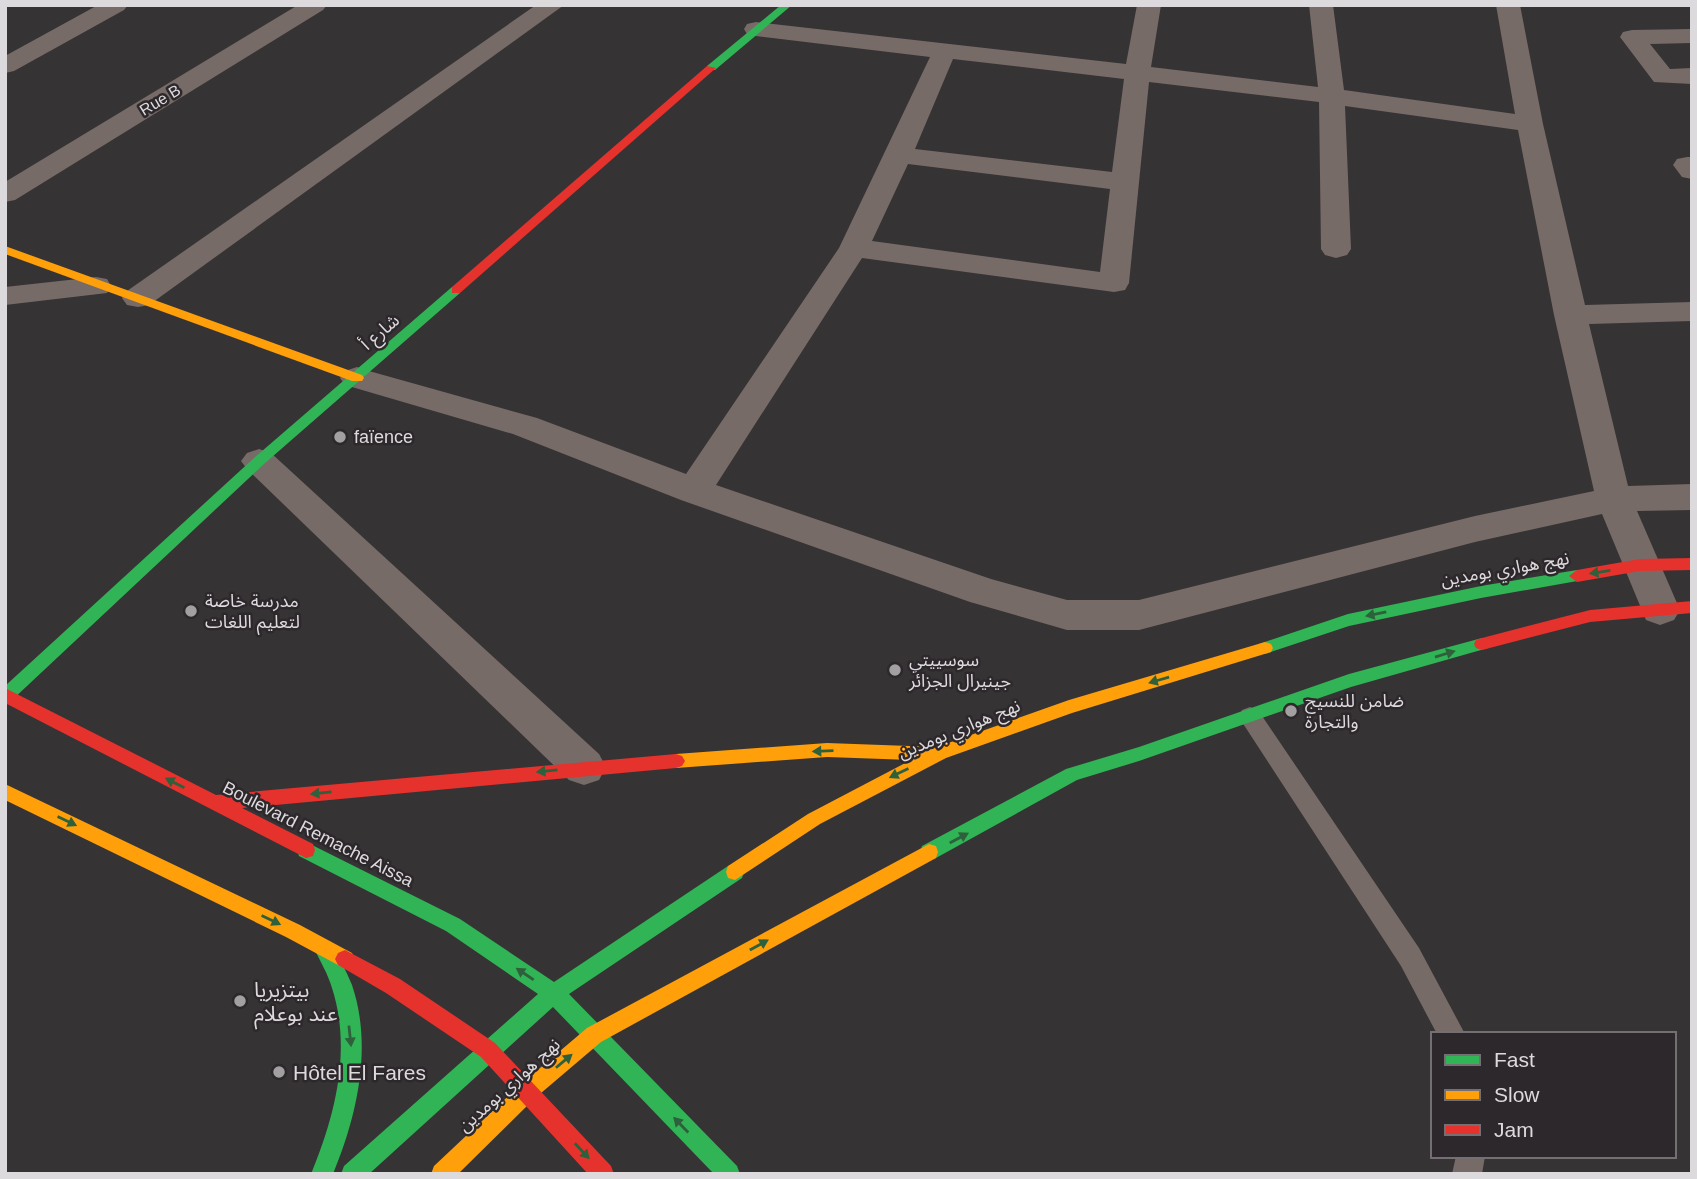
<svg xmlns="http://www.w3.org/2000/svg" width="1697" height="1179" font-family="Helvetica,'Noto Sans Arabic',sans-serif">
  <style>
    .lines { fill: none; stroke-linecap: round; stroke-linejoin: round }
    .lane { fill: #776b68; fill-rule: evenodd }
    .street { fill: #776b68; fill-rule: evenodd }
    .fast { fill: #30b455; fill-rule: evenodd }
    .slow { fill: #ff9f0a; fill-rule: evenodd }
    .jam { fill: #e5322d; fill-rule: evenodd }
    .oneway { fill: #2e603c }
    .poi-dot { fill: #a3a0a2; stroke: #2d282c; stroke-width: 2.5 }
    .labels { text-anchor: middle; dominant-baseline: central; stroke-width: 5; stroke-linejoin: round; paint-order: stroke }
    .far-street-label { font-size: 16px; fill: #dddadd; stroke: #2d282c }
    .street-label { font-size: 18px; fill: #dddadd; stroke: #2d282c }
    .poi-label { font-size: 18px; fill: #dddadd; stroke: #2d282c; text-anchor: start }
    .near-poi-label { font-size: 21px; fill: #dddadd; stroke: #2d282c; text-anchor: start }
  </style>
  <rect width="100%" height="100%" fill="#363335"/>
  <g class="lines">
    <g class="lane">
      <polygon points="1250,707 1258,710 1419,948 1465,1034 1437,1034 1401,966 1242,722 1239,716 1242,710"/>
      <polygon points="1456,1156 1485,1156 1482,1174 1452,1174"/>
    </g>
    <g class="street">
      <polygon points="98,5 128,5 124,10 14,71 5,73 5,56"/>
      <polygon points="298,5 327,5 323,10 15,200 5,202 5,182"/>
      <polygon points="536,5 564,5 149,305 138,307 127,305 122,298 127,291"/>
      <path d="M1137,5h24l-10,62 167,20 -9,-82h24l11,85 171,24 -19,-109h24l23,119 42,181 107,-3v19l-103,3 39,162 64,-2v26l-55,1 43,99 -6,10 -14,5 -14,-5 -44,-106 -127,28 -336,88h-72l-97,-28 -289,-102 -168,-66 -168,-49 -5,-7 5,-7 12,-4 12,4 168,47 149,56 153,-226 91,-191 -174,-21 -9,-2 -3,-5 3,-5 9,-2 370,42zM953,59l171,20 -12,93 -197,-23zM1149,82l170,20 2,147 4,6 11,3 11,-3 4,-6 -6,-143 173,24 36,185 40,176 -119,25 -336,84h-72l-76,-21 -275,-94 146,-227 252,34 11,-2 4,-7zM908,164l202,25 -10,83 -228,-31z"/>
      <polygon points="1692,29 1692,43 1650,44 1670,69 1692,68 1692,84 1654,82 1620,37 1623,32 1632,30"/>
      <polygon points="1687,157 1692,157 1692,179 1682,177 1673,165 1677,159"/>
      <polygon points="96,277 107,279 111,286 107,293 5,305 5,287"/>
      <polygon points="259,449 271,453 599,754 606,767 599,780 584,785 569,780 247,469 241,461 247,453"/>
    </g>
    <g class="fast">
      <polygon points="781,5 792,5 715,70 707,70 707,66"/>
      <polygon points="456,286 460,287 460,293 264,464 11,701 5,703 5,686 254,458 452,287"/>
      <polygon points="1577,570 1585,576 1583,580 1481,598 1349,626 1265,654 1259,652 1257,648 1259,644 1348,614 1481,586"/>
      <polygon points="1482,638 1488,640 1490,644 1488,648 1351,687 1139,761 1077,780 936,858 929,860 922,858 920,852 922,846 1066,769 1139,747 1349,674"/>
      <polygon points="306,842 460,919 554,982 728,866 735,864 742,866 744,872 742,878 569,994 737,1166 740,1174 714,1174 553,1007 369,1174 341,1174 344,1166 538,994 446,931 299,856 297,850 299,844"/>
      <path d="M324,939l7,3c7,14 15,28 21,43 21,62 5,131 -19,189h-22c24,-58 41,-124 21,-186 -4,-14 -12,-27 -18,-40l3,-6z"/>
    </g>
    <g class="slow">
      <polygon points="5,246 362,375 364,378 362,381 352,381 5,254"/>
      <polygon points="1265,642 1271,644 1273,648 1271,652 1072,713 946,758 820,824 735,880 728,878 726,872 728,866 808,814 911,760 827,757 676,768 670,766 667,761 670,756 676,754 827,743 937,747 1069,700"/>
      <polygon points="5,784 300,925 352,953 355,959 352,965 345,968 338,965 286,937 5,800"/>
      <polygon points="929,844 936,846 938,852 936,858 601,1042 534,1099 458,1174 431,1174 434,1166 520,1085 587,1028"/>
    </g>
    <g class="jam">
      <polygon points="707,66 716,68 460,293 452,293 452,287"/>
      <polygon points="1692,558 1692,570 1640,571 1577,582 1569,576 1577,570 1640,559"/>
      <polygon points="1692,601 1692,613 1590,622 1482,650 1476,648 1474,644 1476,640 1482,638 1590,610"/>
      <polygon points="5,688 216,795 676,754 682,756 685,761 682,766 676,768 242,808 313,844 315,850 313,856 306,858 5,703"/>
      <polygon points="345,950 400,979 495,1043 611,1166 614,1174 588,1174 481,1057 386,993 338,965 335,959 338,953"/>
    </g>
  </g>
  <defs><path id="oneway-solid" d="M-6-.8H1V-3.2L6.5 0L1 3.2V.8H-6Z" transform="scale(1.75)"/></defs>
  <g class="oneway">
    <use href="#oneway-solid" transform="translate(1600 572) rotate(171)"/>
    <use href="#oneway-solid" transform="translate(1376 614) rotate(168)"/>
    <use href="#oneway-solid" transform="translate(1445 654) rotate(-17)"/>
    <use href="#oneway-solid" transform="translate(1159 680) rotate(164)"/>
    <use href="#oneway-solid" transform="translate(823 751) rotate(178)"/>
    <use href="#oneway-solid" transform="translate(547 771) rotate(174)"/>
    <use href="#oneway-solid" transform="translate(899 773) rotate(154)"/>
    <use href="#oneway-solid" transform="translate(175 783) rotate(-153)"/>
    <use href="#oneway-solid" transform="translate(321 793) rotate(174)"/>
    <use href="#oneway-solid" transform="translate(67 821) rotate(26)"/>
    <use href="#oneway-solid" transform="translate(959 838) rotate(-28)"/>
    <use href="#oneway-solid" transform="translate(271 920) rotate(26)"/>
    <use href="#oneway-solid" transform="translate(759 945) rotate(-29)"/>
    <use href="#oneway-solid" transform="translate(525 974) rotate(-146)"/>
    <use href="#oneway-solid" transform="translate(350 1036) rotate(84)"/>
    <use href="#oneway-solid" transform="translate(564 1061) rotate(-40)"/>
    <use href="#oneway-solid" transform="translate(681 1125) rotate(-134)"/>
    <use href="#oneway-solid" transform="translate(582 1151) rotate(47)"/>
  </g>
  <g class="poi-dot">
    <circle cx="340" cy="437" r="7"/>
    <circle cx="191" cy="611" r="7"/>
    <circle cx="895" cy="670" r="7"/>
    <circle cx="1291" cy="711" r="7"/>
    <circle cx="240" cy="1001" r="7"/>
    <circle cx="279" cy="1072" r="7"/>
  </g>
  <g class="labels">
    <g class="far-street-label">
      <text transform="translate(160 100) rotate(-31)">Rue B</text>
    </g>
    <g class="street-label">
      <text transform="translate(380 332) rotate(-41)">شارع أ</text>
      <text transform="translate(1505 569) rotate(-10)">نهج هواري بومدين</text>
      <text transform="translate(959 729) rotate(-22)">نهج هواري بومدين</text>
      <text transform="translate(318 834) rotate(27)">Boulevard Remache Aissa</text>
      <text transform="translate(509 1085) rotate(-42)">نهج هواري بومدين</text>
    </g>
    <g class="poi-label">
      <text x="354" y="437">faïence</text>
      <text x="205" y="601">مدرسة خاصة<tspan x="205" dy="21">لتعليم اللغات</tspan></text>
      <text x="909" y="660">سوسييتي<tspan x="909" dy="21">جينيرال الجزائر</tspan></text>
      <text x="1305" y="701">ضامن للنسيج<tspan x="1305" dy="21">والتجارة</tspan></text>
    </g>
    <g class="near-poi-label">
      <text x="254" y="989">بيتزيريا<tspan x="254" dy="24">عند بوعلام</tspan></text>
      <text x="293" y="1072">Hôtel El Fares</text>
    </g>
  </g>
  <rect width="1697" height="1179" fill="none" stroke="#dddadd" stroke-width="14"/>
  <rect x="1431" y="1032" width="245" height="126" fill="#2d282c" stroke="#736f73" stroke-width="2"/>
  <rect x="1445" y="1055" width="35" height="10" fill="#30b455" stroke="#736f73" stroke-width="2"/>
  <text x="1494" y="1067" font-size="21" fill="#dddadd">Fast</text>
  <rect x="1445" y="1090" width="35" height="10" fill="#ff9f0a" stroke="#736f73" stroke-width="2"/>
  <text x="1494" y="1102" font-size="21" fill="#dddadd">Slow</text>
  <rect x="1445" y="1125" width="35" height="10" fill="#e5322d" stroke="#736f73" stroke-width="2"/>
  <text x="1494" y="1137" font-size="21" fill="#dddadd">Jam</text>
</svg>
